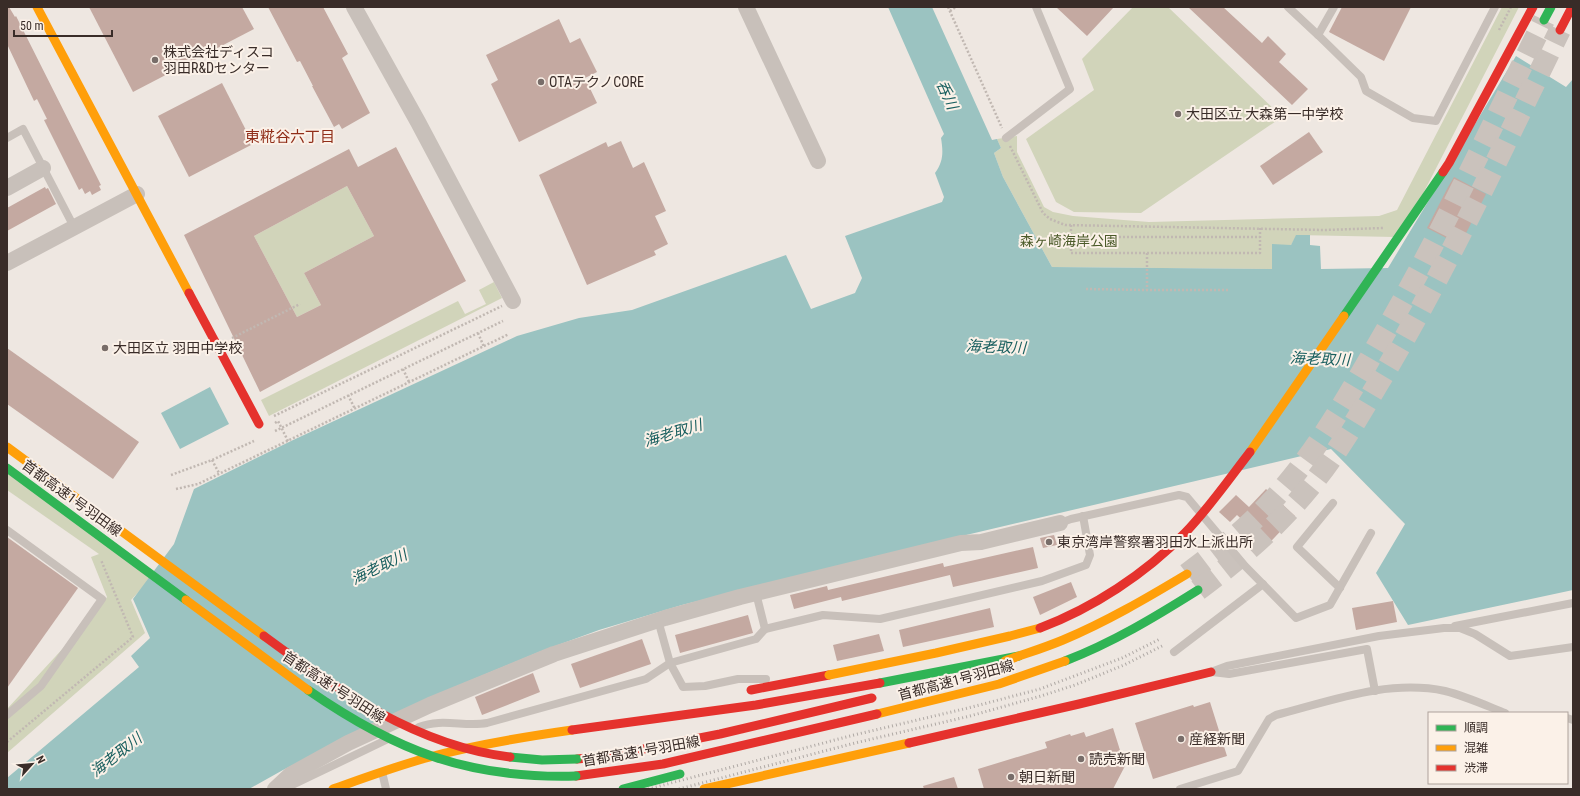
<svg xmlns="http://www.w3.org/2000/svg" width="1580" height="796" font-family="'Roboto Condensed','Noto Sans JP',sans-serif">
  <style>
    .green { fill: #d1d4ba }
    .water { fill: #9bc3c1 }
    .building { fill: #c4a9a1; fill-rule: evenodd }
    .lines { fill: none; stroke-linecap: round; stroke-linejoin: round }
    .highway-tunnel { stroke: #cac2bc; stroke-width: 22; stroke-dasharray: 22 11; stroke-linecap: butt }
    .path { stroke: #c1b8b2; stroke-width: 2.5; stroke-dasharray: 2 2; stroke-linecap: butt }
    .lane { stroke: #c8c0ba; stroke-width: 8 }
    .street { stroke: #c8c0ba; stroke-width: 16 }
    .fast { stroke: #30b455; stroke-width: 9 }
    .slow { stroke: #ff9f0a; stroke-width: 9 }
    .jam { stroke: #e5322d; stroke-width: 9 }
    .rail { stroke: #afa9a5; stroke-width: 3; stroke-dasharray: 1 3; stroke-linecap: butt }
    .fast-bridge { stroke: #30b455; stroke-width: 9 }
    .slow-bridge { stroke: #ff9f0a; stroke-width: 9 }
    .jam-bridge { stroke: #e5322d; stroke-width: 9 }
    .poi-dot { fill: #786d69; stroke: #fbf1e8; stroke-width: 1.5 }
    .labels { text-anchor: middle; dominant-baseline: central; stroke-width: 4; stroke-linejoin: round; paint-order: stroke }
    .poi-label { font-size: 14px; fill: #392c28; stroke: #fbf1e8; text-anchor: start }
    .park-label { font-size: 14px; fill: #4b5a29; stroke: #fbf1e8 }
    .street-label { font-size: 14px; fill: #392c28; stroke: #fbf1e8 }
    .water-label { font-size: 15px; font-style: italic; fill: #195f5f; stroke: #fbf1e8 }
    .neighbourhood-label { font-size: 15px; fill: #902e19; stroke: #fbf1e8 }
  </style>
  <rect width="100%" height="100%" fill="#eee7e1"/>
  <g class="green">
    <polygon points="1133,7 1168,7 1282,117 1141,213 1074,212 1056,202 1026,139 1094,90 1082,59"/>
    <polygon points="1502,7 1519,7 1411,217 1394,237 1297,235 1291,245 1272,269 1052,267 1003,177 994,153 1001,148 997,139 1017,136 1017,152 1044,207 1053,212 1073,216 1149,222 1379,216 1397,210"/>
    <polygon points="347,186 374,236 304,273 321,305 297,317 254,236"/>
    <polygon points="494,282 502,298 269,416 261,400 458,301 465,314 486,304 479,290"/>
    <polygon points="7,470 154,575 131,600 145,633 7,753 7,709 91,618 107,597 91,557 99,554 7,490"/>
  </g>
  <g class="water">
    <path d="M888,7h44l60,133 5,-1 4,9 -7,5 9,24 49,90 220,2v-25l19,1 5,-10h14v10l10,1 1,23 67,-1 128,-212 50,31 7,-8v511l-165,35 -32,-52 29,-49 -74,-75 -458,108 -191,48 -83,25 -60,22 -101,42 -155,76 -34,19h-242v-11l132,-111 -8,-11 19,-18 -17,-39 41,-55 20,-55 97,-48 226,-105 62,-18 53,-8 154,-55 25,54 44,-16 7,-15 -17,-42 97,-34 2,-5 -9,-24c9,-12 8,-22 6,-35l3,-4z"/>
    <polygon points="210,387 229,424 180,449 161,413"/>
  </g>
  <g class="building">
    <polygon points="7,7 9,7 15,17 16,16 101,185 99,186 101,190 92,195 90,191 85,194 82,188 79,190 44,120 47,119 37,99 34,101 7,44"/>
    <polygon points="89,7 242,7 254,29 133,92"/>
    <polygon points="268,7 323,7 348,54 342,58 370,113 342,129 339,124 334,127 312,86 313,86 300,61 297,62"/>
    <polygon points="1056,7 1114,7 1087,36"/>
    <polygon points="1188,7 1223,7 1262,43 1268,36 1286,54 1279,62 1308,89 1292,105"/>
    <polygon points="1342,7 1411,7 1384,61 1329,32"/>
    <polygon points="559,19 570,43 580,38 597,72 585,78 597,103 519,142 491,84 498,80 486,55"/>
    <polygon points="222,83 253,144 189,177 158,116"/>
    <polygon points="1309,132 1323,152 1273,185 1260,166"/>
    <polygon points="621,141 633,168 644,162 666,211 655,216 668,244 654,251 656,255 587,285 539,175 606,142 608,147"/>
    <path d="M396,147l70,134 -206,111 -76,-157 165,-86 9,18zM347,186l27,50 -70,37 17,32 -24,12 -43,-81z"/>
    <polygon points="1454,177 1486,194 1460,245 1427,228 1448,187"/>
    <polygon points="45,187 46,189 48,188 56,204 7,231 7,208"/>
    <polygon points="7,348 139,442 113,479 7,404"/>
    <polygon points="1266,489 1295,516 1257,556 1242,542 1253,530 1237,515 1230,522 1219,512 1236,495 1249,507"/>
    <polygon points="1054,535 1057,545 1043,548 1040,538"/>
    <polygon points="7,537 78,588 7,688"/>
    <polygon points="1033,547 1038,568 953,587 950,575 842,601 841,597 794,609 790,595 827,586 828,590 943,563 944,567"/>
    <polygon points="1071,582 1077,597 1040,615 1033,597"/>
    <polygon points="1393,601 1397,622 1356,630 1352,608"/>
    <polygon points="990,608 994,627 903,647 899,630"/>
    <polygon points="748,615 753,633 680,653 675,635"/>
    <polygon points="879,634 884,651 837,661 833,645"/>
    <polygon points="642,639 651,664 580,688 571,664"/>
    <polygon points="533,673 540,692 482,715 475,697"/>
    <polygon points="1210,702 1227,756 1153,779 1135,723 1193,705 1194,707"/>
    <polygon points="1113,728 1125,766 1113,789 984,789 978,769 1047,748 1045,742 1070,734 1071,736 1084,732 1086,737"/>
    <polygon points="954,777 958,789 924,789 923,786"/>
  </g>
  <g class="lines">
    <g class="highway-tunnel">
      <path d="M1187,574c29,-22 59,-44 84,-72 43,-46 74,-100 105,-154 62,-106 114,-218 168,-328"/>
      <path d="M1198,590c40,-30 78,-62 110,-101 27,-32 49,-70 71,-107 68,-113 123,-233 181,-352"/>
    </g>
    <g class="path">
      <polyline points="948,7 1002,128"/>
      <polyline points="950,11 956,7"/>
      <polyline points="1499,30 1511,7"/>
      <polyline points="1010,146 1043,213 1050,219 1065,225 1325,230 1383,228"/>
      <polyline points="1071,225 1071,253 1260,253 1260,228"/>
      <polyline points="1071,237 1260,237"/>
      <polyline points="1147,253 1147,290 1229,290"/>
      <polyline points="1086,289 1147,290"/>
      <polyline points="478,333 484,347"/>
      <polyline points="232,338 300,304"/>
      <polyline points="403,369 409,382"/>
      <polyline points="348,395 355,409"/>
      <polyline points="274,416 502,306"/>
      <polyline points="275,423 278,421 288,441"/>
      <polyline points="275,431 503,321"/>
      <polyline points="212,460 219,473"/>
      <polyline points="171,475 212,460 254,441"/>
      <polyline points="176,489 198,484 509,334"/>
      <polyline points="7,742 133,637 101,560"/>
    </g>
    <g class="lane">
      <polyline points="1288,7 1318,35 1334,7"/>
      <polyline points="1318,35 1361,77 1366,91 1413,118 1436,121 1495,7"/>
      <polyline points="7,138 23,129 74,227"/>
      <polyline points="1006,138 1070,89 1036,7"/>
      <polyline points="1333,503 1297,547 1340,588"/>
      <polyline points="1060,523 1071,519 1179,495 1187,497 1245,566 1296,618 1330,605 1371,533"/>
      <polyline points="7,530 102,599 41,686 7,715"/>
      <polyline points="756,593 765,629 823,615 880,619 1042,581 1086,565 1090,555 1083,516"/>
      <polyline points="658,620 670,663 683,687 705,686 738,679 766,679"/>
      <polyline points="1455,626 1573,603"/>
      <polyline points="1174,652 1263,584"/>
      <polyline points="1211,672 1227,666 1379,636 1444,628 1460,628 1475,634 1510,656 1573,647"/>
      <polyline points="1212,672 1229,674 1367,649 1375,691"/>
      <polyline points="1567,718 1573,720"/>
      <path d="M419,727c22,-9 46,0 68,-4l159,-44 24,-16 86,-24 9,-10"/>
      <polyline points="382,772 386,789"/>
      <polyline points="284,789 386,740"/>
      <path d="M1180,789l58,-18 31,-52 7,-4c55,-14 112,-36 169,-24 20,5 40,14 60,22"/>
    </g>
    <g class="street">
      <polyline points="354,7 418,122 513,301"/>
      <polyline points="746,7 818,161"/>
      <polyline points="7,188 43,168"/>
      <polyline points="7,263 137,194"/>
      <polyline points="275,789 290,775 348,743 430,705 554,654 665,618 740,597 961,543 981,542 1060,523"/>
    </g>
    <g class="fast">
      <polyline points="1544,20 1551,7"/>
      <polyline points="1344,316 1443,172"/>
      <path d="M1065,661c47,-18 90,-44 133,-71"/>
      <polyline points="880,683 1019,656"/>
      <polyline points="623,789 680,774"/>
    </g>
    <g class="slow">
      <polyline points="37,7 189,293"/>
      <polyline points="1250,452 1344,316"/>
      <path d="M1005,661c19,-7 39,-13 58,-21 43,-18 84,-42 124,-66"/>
      <polyline points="877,714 999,684 1065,661"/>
      <path d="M333,789c31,-11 61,-22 93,-31 48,-13 97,-21 146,-28"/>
      <polyline points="704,789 909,743"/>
    </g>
    <g class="jam">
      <polyline points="1560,30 1572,7"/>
      <polyline points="1443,172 1449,163 1533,7"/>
      <polyline points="189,293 259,424"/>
      <polyline points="751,690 829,675"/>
      <polyline points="572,730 756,705 880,683"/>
      <polyline points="909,743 1079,704 1211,672"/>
      <polyline points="577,759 608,756 720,734 872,698"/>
      <polyline points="576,776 663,764 877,714"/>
    </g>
    <g class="rail">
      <polyline points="648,789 854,735 968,708 1040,689 1122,658 1160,639"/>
      <polyline points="679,789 855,743 970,716 1041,696 1075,685 1124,665 1164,645"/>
    </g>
    <g class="fast-bridge">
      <polyline points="7,468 186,600"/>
      <path d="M308,690c88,61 160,89 268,86"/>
      <polyline points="510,757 542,760 577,759"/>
    </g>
    <g class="slow-bridge">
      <polyline points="7,447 264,636"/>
      <polyline points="186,600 308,690"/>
      <polyline points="829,675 936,653 1010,636 1040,628"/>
    </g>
    <g class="jam-bridge">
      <path d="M1040,628c53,-20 105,-54 145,-95 24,-25 44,-54 65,-81"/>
      <path d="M264,636c73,54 153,110 246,121"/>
    </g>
  </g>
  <g class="poi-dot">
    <circle cx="155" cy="60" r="4"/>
    <circle cx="541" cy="82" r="4"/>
    <circle cx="1178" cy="114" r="4"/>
    <circle cx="105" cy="348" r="4"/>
    <circle cx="1049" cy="542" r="4"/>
    <circle cx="1181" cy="739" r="4"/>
    <circle cx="1081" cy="759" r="4"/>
    <circle cx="1011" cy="777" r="4"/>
  </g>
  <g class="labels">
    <g class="poi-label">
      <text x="163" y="52">株式会社ディスコ<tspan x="163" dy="16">羽田R&amp;Dセンター</tspan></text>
      <text x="549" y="82">OTAテクノCORE</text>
      <text x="1186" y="114">大田区立 大森第一中学校</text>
      <text x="113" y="348">大田区立 羽田中学校</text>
      <text x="1057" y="542">東京湾岸警察署羽田水上派出所</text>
      <text x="1189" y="739">産経新聞</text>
      <text x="1089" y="759">読売新聞</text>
      <text x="1019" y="777">朝日新聞</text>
    </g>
    <g class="park-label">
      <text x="1069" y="241">森ヶ崎海岸公園</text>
    </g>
    <g class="street-label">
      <text transform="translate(72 498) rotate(36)">首都高速1号羽田線</text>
      <text transform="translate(956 680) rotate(-15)">首都高速1号羽田線</text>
      <text transform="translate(334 687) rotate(33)">首都高速1号羽田線</text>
      <text transform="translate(641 751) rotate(-10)">首都高速1号羽田線</text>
    </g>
    <g class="water-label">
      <text transform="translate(947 95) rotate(66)">呑川</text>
      <text transform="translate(996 347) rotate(2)">海老取川</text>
      <text transform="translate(1320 359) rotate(2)">海老取川</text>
      <text transform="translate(673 433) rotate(-17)">海老取川</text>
      <text transform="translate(379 567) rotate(-26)">海老取川</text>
      <text transform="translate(116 755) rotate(-38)">海老取川</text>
    </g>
    <g class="neighbourhood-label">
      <text x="290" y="137">東糀谷六丁目</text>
    </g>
  </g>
  <rect width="1580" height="796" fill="none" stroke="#392c28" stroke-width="16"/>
  <rect x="1428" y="712" width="140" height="72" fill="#fbf1e8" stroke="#ada29b"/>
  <rect x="1436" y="725" width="20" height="6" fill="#30b455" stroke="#ada29b"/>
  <text x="1464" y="732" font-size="12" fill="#392c28">順調</text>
  <rect x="1436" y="745" width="20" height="6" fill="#ff9f0a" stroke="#ada29b"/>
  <text x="1464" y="752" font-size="12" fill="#392c28">混雑</text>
  <rect x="1436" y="765" width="20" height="6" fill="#e5322d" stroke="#ada29b"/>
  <text x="1464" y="772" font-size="12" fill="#392c28">渋滞</text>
  <g transform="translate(32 764) rotate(63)" stroke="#fbf1e8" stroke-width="3" paint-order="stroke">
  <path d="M0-3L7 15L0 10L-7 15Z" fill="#392c28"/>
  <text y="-6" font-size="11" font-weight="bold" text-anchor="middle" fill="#392c28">N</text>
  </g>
  <path d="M14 30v6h98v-6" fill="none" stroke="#392c28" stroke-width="2"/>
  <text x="20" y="30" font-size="12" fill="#392c28" stroke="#fbf1e8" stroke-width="3" paint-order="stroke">50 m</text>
</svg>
